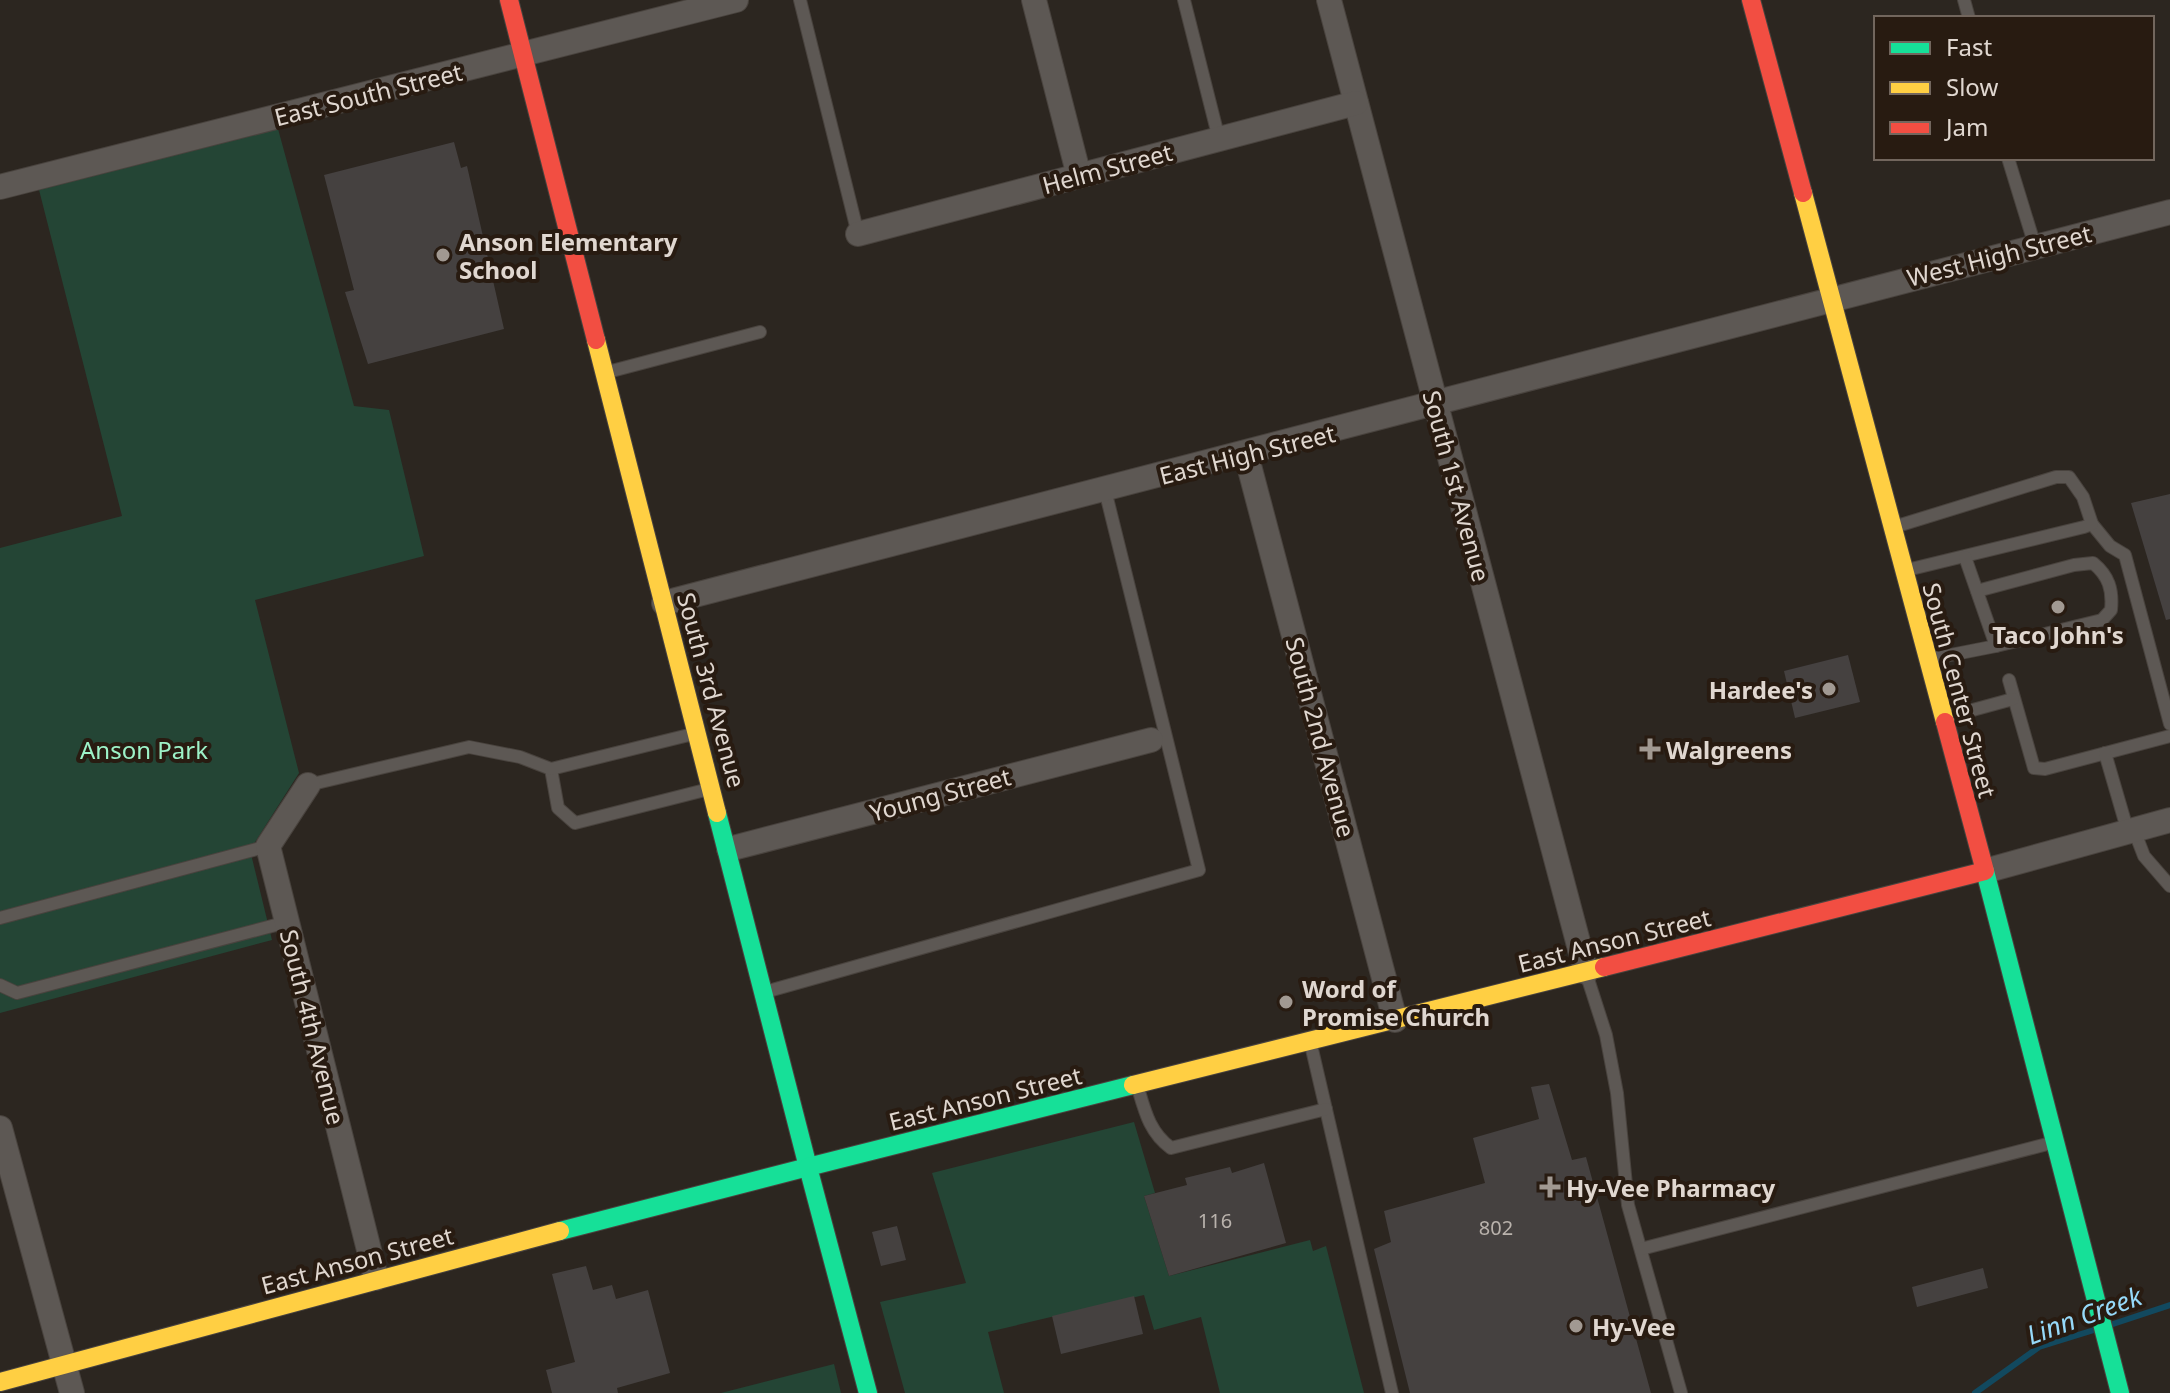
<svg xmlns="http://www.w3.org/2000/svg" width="2170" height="1393" font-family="'Noto Sans',sans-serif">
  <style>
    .green { fill: #244535 }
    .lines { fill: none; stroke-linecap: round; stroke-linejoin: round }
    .stream { stroke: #12495f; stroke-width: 6 }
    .building { fill: #454140 }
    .lane-casing { stroke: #49433e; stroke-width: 14 }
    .street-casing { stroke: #49433e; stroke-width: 26 }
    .fast-casing { stroke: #49433e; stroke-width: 20 }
    .slow-casing { stroke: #49433e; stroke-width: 20 }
    .jam-casing { stroke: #49433e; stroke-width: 20 }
    .lane { stroke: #5d5854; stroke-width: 12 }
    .street { stroke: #5d5854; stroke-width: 24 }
    .fast { stroke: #16e098; stroke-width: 18 }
    .slow { stroke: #ffcf43; stroke-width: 18 }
    .jam { stroke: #f24e42; stroke-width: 18 }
    .poi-dot { fill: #a19992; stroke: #281b11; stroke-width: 3 }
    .labels { text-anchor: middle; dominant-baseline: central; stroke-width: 8; stroke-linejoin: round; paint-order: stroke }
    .number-label { font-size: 20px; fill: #b9b2ac }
    .street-label { font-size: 24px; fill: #e0d7d0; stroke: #281b11 }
    .poi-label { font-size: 24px; font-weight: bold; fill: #e0d7d0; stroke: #281b11; text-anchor: start }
    .park-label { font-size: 24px; fill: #9df2c8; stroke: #281b11 }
    .water-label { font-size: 26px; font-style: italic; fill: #96d9f9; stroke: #281b11 }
  </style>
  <rect width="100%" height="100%" fill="#2c2620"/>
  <g class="green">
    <polygon points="275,118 354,406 389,410 424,556 255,600 299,773 250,850 272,940 0,1013 0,548 122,516 36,178"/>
    <polygon points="1134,1122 1155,1193 1144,1196 1169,1276 1310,1240 1313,1251 1326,1246 1364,1393 1220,1393 1201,1317 1154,1330 1144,1295 988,1332 1004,1393 905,1393 880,1302 966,1283 932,1173"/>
    <polygon points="834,1364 841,1393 721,1393"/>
  </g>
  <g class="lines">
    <g class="stream">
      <polyline points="2113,1324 2170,1305"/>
      <polyline points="1975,1393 2039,1347 2094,1330"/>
    </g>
  </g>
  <g class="building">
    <polygon points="454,142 461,168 467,166 504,329 368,364 345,292 354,290 324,175"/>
    <polygon points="2170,494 2170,619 2166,620 2131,503"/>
    <polygon points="1848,655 1860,702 1795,718 1784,671"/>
    <polygon points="1549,1084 1572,1160 1586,1157 1651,1393 1410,1393 1374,1249 1391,1242 1384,1211 1485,1183 1473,1138 1539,1119 1531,1087"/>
    <polygon points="1264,1163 1286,1243 1169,1276 1144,1196 1187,1185 1185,1178 1230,1167 1232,1173"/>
    <polygon points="897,1226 906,1260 881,1266 872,1232"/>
    <polygon points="586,1266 593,1290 612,1285 616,1299 648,1290 670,1373 617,1388 618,1393 552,1393 546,1370 575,1362 552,1274"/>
    <polygon points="1983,1268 1988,1288 1917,1307 1912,1287"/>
    <polygon points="1134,1296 1143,1334 1061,1354 1052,1316"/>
  </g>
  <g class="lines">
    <g class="lane-casing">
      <g id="lane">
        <polyline points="800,0 858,234"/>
        <polyline points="1184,0 1219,139"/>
        <polyline points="1964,0 1969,18"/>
        <polyline points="2008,158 2035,246"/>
        <polyline points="604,373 760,332"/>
        <polyline points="2092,524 2110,546 2125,555 2170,724"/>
        <polyline points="1894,527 2056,477 2069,477 2083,497 2092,524 2084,527 1907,570"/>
        <path d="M1977,591l97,-26 19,-2c16,13 20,27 18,47l-9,10 -106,26"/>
        <polyline points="1930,659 1996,646 1965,557"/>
        <polyline points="2009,680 2034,768 2045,769 2170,736"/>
        <polyline points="1947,717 2013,699"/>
        <polyline points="2105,753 2128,832"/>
        <polyline points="551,769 558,808 575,823 709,789"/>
        <polyline points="308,785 469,747 520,757 551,769 697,733"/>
        <polyline points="2134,830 2144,856 2170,886"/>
        <polyline points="0,918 268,846"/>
        <polyline points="1587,976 1606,1035 1617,1093 1628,1205 1681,1393"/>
        <polyline points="0,985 17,993 287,922"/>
        <polyline points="765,992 1199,870 1105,490"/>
        <polyline points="1311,1045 1392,1393"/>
        <path d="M1138,1088c7,24 12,45 33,60l155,-39"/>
        <polyline points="1641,1249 2055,1142"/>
      </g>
    </g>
    <g class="street-casing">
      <g id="street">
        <polyline points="1034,0 1079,176"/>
        <polyline points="1329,0 1586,972"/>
        <polyline points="0,187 736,0"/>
        <polyline points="858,234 1356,103"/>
        <polyline points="1246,454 1395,1020"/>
        <polyline points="664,603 2170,212"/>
        <polyline points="308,785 268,846 376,1278"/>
        <polyline points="729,849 1151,740"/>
        <polyline points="1985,871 2170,820"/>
        <polyline points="0,1128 72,1393"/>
      </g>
    </g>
    <g class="fast-casing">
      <g id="fast">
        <polyline points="1985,871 2120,1393"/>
        <polyline points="560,1231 808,1167 717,813"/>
        <polyline points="868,1393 808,1167 1133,1085"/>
      </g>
    </g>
    <g class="slow-casing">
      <g id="slow">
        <polyline points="1803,193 1945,722"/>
        <polyline points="596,340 717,813"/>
        <polyline points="1133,1085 1604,967"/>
        <polyline points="0,1382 560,1231"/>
      </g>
    </g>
    <g class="jam-casing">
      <g id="jam">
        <polyline points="509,0 596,340"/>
        <polyline points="1751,0 1803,193"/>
        <polyline points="1604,967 1985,871 1945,722"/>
      </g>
    </g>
    <use href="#lane" class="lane"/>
    <use href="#street" class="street"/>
    <use href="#fast" class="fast"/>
    <use href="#slow" class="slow"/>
    <use href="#jam" class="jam"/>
  </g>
  <g class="poi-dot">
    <circle cx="443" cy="255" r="8"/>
    <circle cx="2058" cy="607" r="8"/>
    <circle cx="1829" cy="689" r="8"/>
    <path d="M1646 737h8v8h8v8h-8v8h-8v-8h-8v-8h8z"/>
    <circle cx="1286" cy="1002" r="8"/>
    <path d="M1546 1175h8v8h8v8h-8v8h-8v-8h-8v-8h8z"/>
    <circle cx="1576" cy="1326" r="8"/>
  </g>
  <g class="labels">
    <g class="number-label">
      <text x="1215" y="1220">116</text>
      <text x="1496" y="1227">802</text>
    </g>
    <g class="street-label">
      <text transform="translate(368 94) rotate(-14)">East South Street</text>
      <text transform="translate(1107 168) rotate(-15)">Helm Street</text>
      <text transform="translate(1999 255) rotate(-14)">West High Street</text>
      <text transform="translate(1247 454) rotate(-14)">East High Street</text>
      <text transform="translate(1457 486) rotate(75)">South 1st Avenue</text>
      <text transform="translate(712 690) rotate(75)">South 3rd Avenue</text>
      <text transform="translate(1960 690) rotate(75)">South Center Street</text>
      <text transform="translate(1321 737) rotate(75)">South 2nd Avenue</text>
      <text transform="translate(940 794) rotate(-15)">Young Street</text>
      <text transform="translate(1614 940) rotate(-14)">East Anson Street</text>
      <text transform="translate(313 1027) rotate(76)">South 4th Avenue</text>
      <text transform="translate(985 1098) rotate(-14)">East Anson Street</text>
      <text transform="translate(357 1260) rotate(-15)">East Anson Street</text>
    </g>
    <g class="poi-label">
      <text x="459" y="241">Anson Elementary<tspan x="459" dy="28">School</tspan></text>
      <text x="2058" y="634" text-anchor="middle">Taco John's</text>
      <text x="1813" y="689" text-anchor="end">Hardee's</text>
      <text x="1666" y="749">Walgreens</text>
      <text x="1302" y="988">Word of<tspan x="1302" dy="28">Promise Church</tspan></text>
      <text x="1566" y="1187">Hy-Vee Pharmacy</text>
      <text x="1592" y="1326">Hy-Vee</text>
    </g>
    <g class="park-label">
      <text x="144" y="749">Anson Park</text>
    </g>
    <g class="water-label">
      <text transform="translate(2084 1315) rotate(-20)">Linn Creek</text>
    </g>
  </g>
  <rect x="1874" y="16" width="280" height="144" fill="#281b11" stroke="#72665d" stroke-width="2"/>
  <rect x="1890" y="42" width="40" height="12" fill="#16e098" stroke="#72665d" stroke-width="2"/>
  <text x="1946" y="56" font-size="24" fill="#e0d7d0">Fast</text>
  <rect x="1890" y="82" width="40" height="12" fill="#ffcf43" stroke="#72665d" stroke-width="2"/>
  <text x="1946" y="96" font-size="24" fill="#e0d7d0">Slow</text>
  <rect x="1890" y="122" width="40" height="12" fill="#f24e42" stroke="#72665d" stroke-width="2"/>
  <text x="1946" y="136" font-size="24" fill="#e0d7d0">Jam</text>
</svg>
